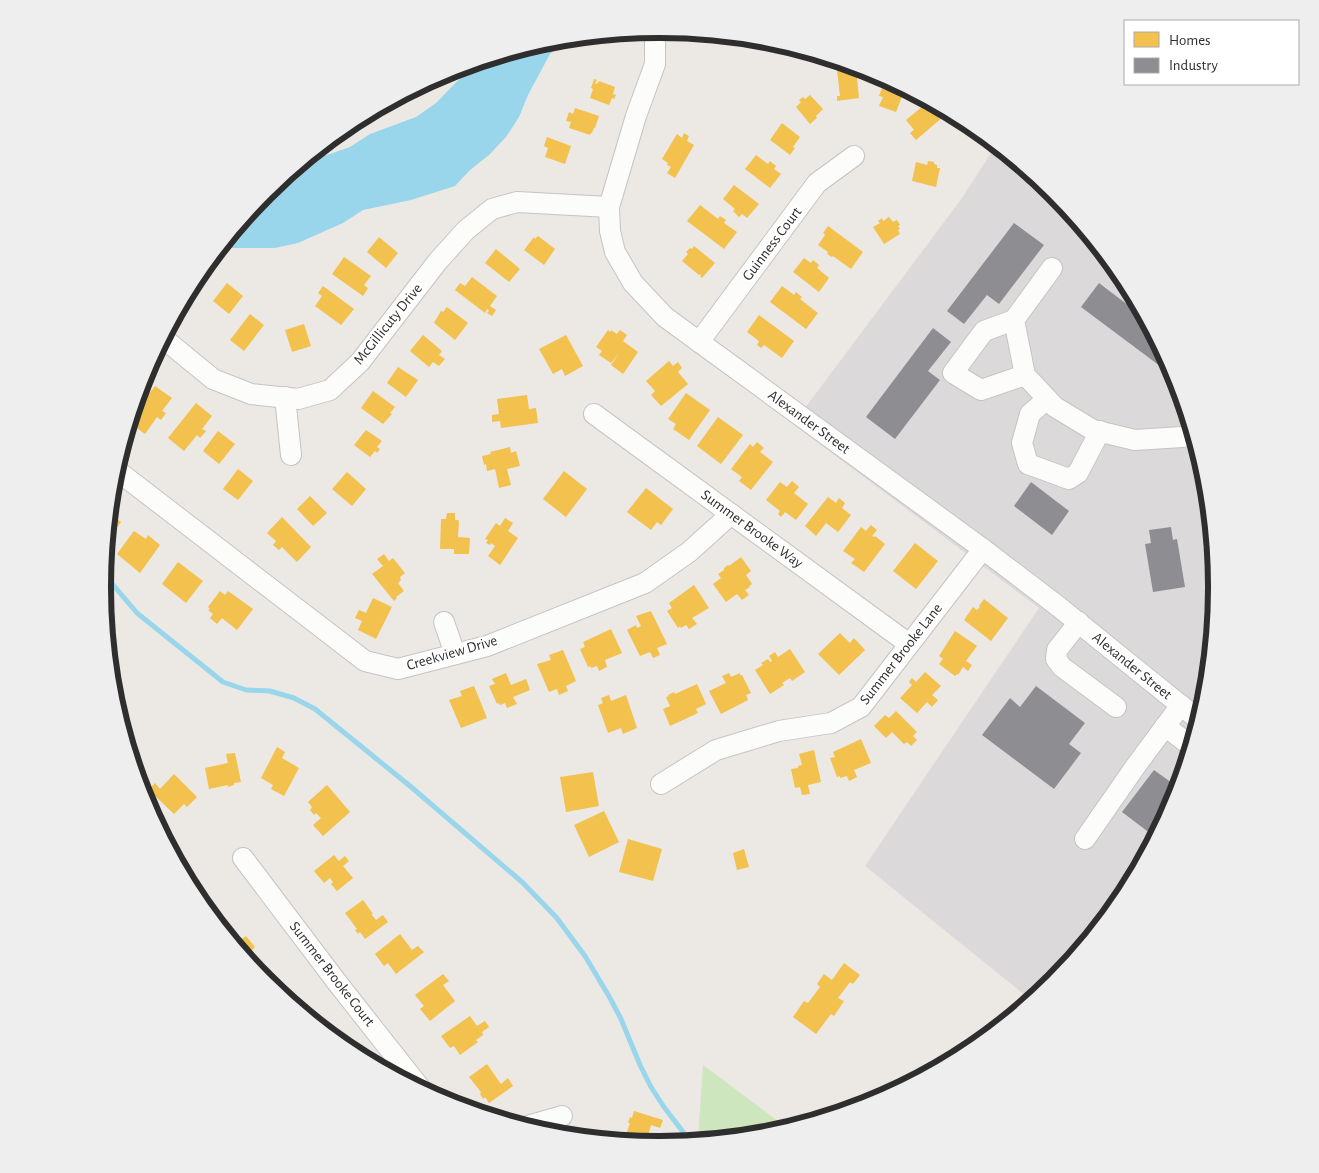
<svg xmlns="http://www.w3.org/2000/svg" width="1319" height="1173" font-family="'Alegreya Sans',sans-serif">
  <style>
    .industrial { fill: #dcd9db }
    .green { fill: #cee6be }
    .water { fill: #99d6ec }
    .homes { fill: #f2c14e }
    .industry { fill: #8d8d92 }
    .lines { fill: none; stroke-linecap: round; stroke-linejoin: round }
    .stream { stroke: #99d6ec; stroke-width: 5 }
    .minor-casing { stroke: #c5c4c5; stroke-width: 22 }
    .minor { stroke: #fcfcfb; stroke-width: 20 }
    .labels { text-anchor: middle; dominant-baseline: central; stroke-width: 5; stroke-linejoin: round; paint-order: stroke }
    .street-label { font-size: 15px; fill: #2e2e2e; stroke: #fff }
    .rim { fill: none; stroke: #2e2e2e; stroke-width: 6 }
  </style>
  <rect width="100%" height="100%" fill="#ece8e4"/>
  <polygon class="industrial" points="996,145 1054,192 1123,277 1175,373 1207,478 1217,587 1206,696 1175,800 1123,897 1054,981 1031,1000 865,866 1039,608 793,424 962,198"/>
  <polygon class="green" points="703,1065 787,1128 768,1134 698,1140"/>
  <polygon class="water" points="570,38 550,54 528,95 519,117 506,137 489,155 470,170 455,186 411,200 363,210 343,223 298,243 275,248 220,248 265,192 302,162 327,155 350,147 370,134 416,117 436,103 476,62 551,39"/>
  <g class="homes">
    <polygon points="856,68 859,98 837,101 837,96 840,96 837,70"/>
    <polygon points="594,79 597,80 595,83 597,84 599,81 615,87 613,94 616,95 614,99 612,98 609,105 590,98 593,89 591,88"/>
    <polygon points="890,80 905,89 896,112 879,106 883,97 879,96 882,88 886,90"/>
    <polygon points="810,95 823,109 816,116 817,118 810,124 796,107 801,102 799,100 803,97 805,99"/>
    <polygon points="929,101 939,107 942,110 940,111 944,116 916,140 910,133 914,130 906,120"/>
    <polygon points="575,108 599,116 595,128 594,128 592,133 591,133 590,135 569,128 571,122 566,121 569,112 573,114"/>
    <polygon points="782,123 800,137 793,147 795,148 790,155 770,140"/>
    <polygon points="684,133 689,136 687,141 694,145 675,178 667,173 671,167 667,165 668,163 662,159 677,134 682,138"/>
    <polygon points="547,137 571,146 565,164 545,157 548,148 544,146"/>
    <polygon points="756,155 768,164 770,161 776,166 774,169 781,174 770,188 745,169"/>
    <polygon points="928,161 934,162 934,164 937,165 937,168 940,168 936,187 912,181 916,162 927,165"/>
    <polygon points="734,185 759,204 747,218 742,214 739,217 733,211 735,209 723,199"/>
    <polygon points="700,205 718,219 720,216 726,220 724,223 737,232 724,249 687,221"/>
    <polygon points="889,217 893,222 897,220 900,225 898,226 900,229 898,230 900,234 884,244 873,227 880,223 878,221 882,218 883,221"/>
    <polygon points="828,226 863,252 851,269 833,256 832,257 827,254 828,252 818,245 825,235 823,233"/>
    <polygon points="538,236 555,249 544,265 524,250 534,237 535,239"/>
    <polygon points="379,237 398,253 386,268 367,252"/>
    <polygon points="694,246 715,263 702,278 700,276 701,275 700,274 699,275 682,261 688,254 686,252 690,248 692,249"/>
    <polygon points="496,249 520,269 509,282 485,263"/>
    <polygon points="344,257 371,276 364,285 368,288 363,296 332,274"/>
    <polygon points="804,258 811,263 813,260 819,265 817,268 829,278 819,292 793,272"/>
    <polygon points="472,277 497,296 490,306 496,310 492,316 487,313 489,311 487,309 485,313 455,290 460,283 465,286"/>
    <polygon points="227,283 243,296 229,314 213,301"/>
    <polygon points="323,286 354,309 341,325 315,306 322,296 318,293"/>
    <polygon points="782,286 794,295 796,292 802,297 800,299 818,313 806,329 770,302"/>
    <polygon points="447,307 468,323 455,340 434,323 441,311 443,312"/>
    <polygon points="250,314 264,325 244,351 230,340"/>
    <polygon points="759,315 794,341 782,358 764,345 761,348 757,345 759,341 747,332"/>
    <polygon points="304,324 311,346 292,352 285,330"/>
    <polygon points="608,330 610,332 611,330 617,334 620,330 627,335 623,341 638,352 623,374 611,365 619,353 611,363 599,355 602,351 596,347"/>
    <polygon points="423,335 442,351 439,355 445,359 439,366 433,362 429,367 410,351"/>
    <polygon points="566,335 583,366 565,376 562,369 553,374 539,349"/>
    <polygon points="669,361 673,366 678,362 682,368 678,372 688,384 661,406 651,395 655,391 646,381"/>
    <polygon points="398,367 418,380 406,397 387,383"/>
    <polygon points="155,386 172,398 162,411 166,413 161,420 157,417 145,434 129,422 130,419"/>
    <polygon points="373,391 395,407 390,413 392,414 383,424 361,408"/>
    <polygon points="686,393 710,410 689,440 673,429 676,424 668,419"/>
    <polygon points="527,395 529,409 536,408 538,423 501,428 500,421 492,422 492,415 499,414 497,399"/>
    <polygon points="196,403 212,416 202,429 206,431 200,438 197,435 184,451 168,438"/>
    <polygon points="718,417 743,435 721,464 697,446"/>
    <polygon points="366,430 382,441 377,447 380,449 377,453 375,451 370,457 354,445"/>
    <polygon points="218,431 235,444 219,464 203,451"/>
    <polygon points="757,442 764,448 760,452 773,462 751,490 739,481 742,477 731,469 750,444 753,447"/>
    <polygon points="510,447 511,453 516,451 520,466 507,469 511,485 499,488 495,469 487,471 486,464 484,465 482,456 491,454 490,452"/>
    <polygon points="238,469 253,481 238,500 223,489"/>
    <polygon points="564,471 587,489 566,517 543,499"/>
    <polygon points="347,472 366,489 352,506 332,489"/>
    <polygon points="792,481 799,487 794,493 808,504 796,520 785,512 781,517 778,514 780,511 766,500 780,482 787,487"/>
    <polygon points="646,488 673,509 661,525 657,522 651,530 627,512"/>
    <polygon points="310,496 327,513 313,526 297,509"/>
    <polygon points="828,497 836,503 839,498 845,503 842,508 851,515 838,532 826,523 816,536 805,526"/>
    <polygon points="109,513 121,522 106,543"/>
    <polygon points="447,513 455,513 455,520 458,520 459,521 458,537 470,538 469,554 454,554 454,549 440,549 441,519 446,519"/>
    <polygon points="282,517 311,547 297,562 282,547 279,550 273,545 276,541 267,533"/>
    <polygon points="505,518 513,523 508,531 518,538 500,565 488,556 495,546 491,543 490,545 486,543 488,540 485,539 496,523 500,526"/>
    <polygon points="871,525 877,530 872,536 874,537 875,536 885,544 864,572 851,563 855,559 843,551 861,527 866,531"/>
    <polygon points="134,531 146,539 148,535 160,545 140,573 117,554"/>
    <polygon points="915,543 938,561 916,589 893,571"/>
    <polygon points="384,554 389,561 393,558 405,573 400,577 401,580 398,583 404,591 396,597 397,598 394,601 372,574 383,566 377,559"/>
    <polygon points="741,557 751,571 746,575 752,584 749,586 750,587 745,590 749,595 742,600 737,594 726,602 713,584 721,578 718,574 724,570 724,568 728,565 729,566"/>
    <polygon points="178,562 203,581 186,603 162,584"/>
    <polygon points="694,585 709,608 692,618 697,624 689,629 686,625 681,628 680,626 678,628 667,611 672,608 669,603"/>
    <polygon points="220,591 225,595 228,591 253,609 237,630 222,618 217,624 210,618 213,614 208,610 210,609 208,607"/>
    <polygon points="373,598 392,607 376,639 358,630 362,621 355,618 359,610 366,613"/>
    <polygon points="984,599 1008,618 991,641 964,620 973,607 977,610 980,607 979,606"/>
    <polygon points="651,611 667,644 657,648 660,655 653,658 650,652 640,656 627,630 636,625 637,628 641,626 636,616"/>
    <polygon points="611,629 622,653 605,660 607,667 599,671 597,666 591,668 590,666 588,667 580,649 585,647 583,642"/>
    <polygon points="955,631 977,646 966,661 972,665 968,671 963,667 958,675 957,674 955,676 939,664 943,659 939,656"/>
    <polygon points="840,633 850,643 854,638 865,650 839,675 818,654"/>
    <polygon points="790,649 805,672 792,681 790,678 782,683 784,685 770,694 755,670 763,665 761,663 768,659 770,662 772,661 769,656 775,652 778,657"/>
    <polygon points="563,650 576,681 566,686 568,691 559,695 557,689 549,692 537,664 551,660 549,655"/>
    <polygon points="925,672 941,686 932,695 938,700 932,707 927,702 917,713 900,698 912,685 909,682 912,678 916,682"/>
    <polygon points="506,673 511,685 526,679 530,690 513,697 517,704 507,708 505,703 500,705 499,703 497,704 489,686 495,684 492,679"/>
    <polygon points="729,673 731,677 740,673 740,675 742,675 751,693 746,695 748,700 721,714 709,691 726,683 722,676"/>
    <polygon points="697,684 706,704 696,709 698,713 670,726 663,709 670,706 666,697 669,696 668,695 674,692 675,694"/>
    <polygon points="474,686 487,718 461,728 449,700 462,696 460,691"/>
    <polygon points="609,695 611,701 626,695 637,728 623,734 621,728 608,733 598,705 603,703 601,698"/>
    <polygon points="896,711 917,732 913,736 917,740 911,746 907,742 904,744 892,732 886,738 874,726 885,715 889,718"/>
    <polygon points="861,739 871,763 854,770 857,777 849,781 847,776 840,778 840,776 837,777 830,758 835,757 833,752"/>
    <polygon points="277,747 285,752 282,758 299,768 284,796 271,789 273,785 261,778"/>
    <polygon points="814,750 821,782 808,785 810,794 802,795 800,787 795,788 791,769 798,768 798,766 802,765 799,754"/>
    <polygon points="235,753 241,782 234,783 234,785 228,787 228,785 209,789 205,768 228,763 226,754"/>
    <polygon points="593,772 599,806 566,812 560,777"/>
    <polygon points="174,774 197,797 187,807 184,804 174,814 149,790 155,783 160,789"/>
    <polygon points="327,785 350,812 323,836 313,825 321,818 316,813 314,815 310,810 312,807 308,802"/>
    <polygon points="604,811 619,842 589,857 574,825"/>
    <polygon points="628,839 662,849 653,881 619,872"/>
    <polygon points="744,849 749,867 737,870 733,853"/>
    <polygon points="334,855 339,861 345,856 349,861 343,866 353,878 337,891 331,884 333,882 330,878 324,883 314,871"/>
    <polygon points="363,900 373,914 371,914 376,920 383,915 388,922 365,939 360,932 358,934 355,930 357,929 345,913"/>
    <polygon points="400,934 412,950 418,946 424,952 396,974 388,963 384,966 375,954"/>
    <polygon points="246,936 255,947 248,954 252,959 254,957 257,962 256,963 256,965 260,970 258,972 235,944"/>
    <polygon points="844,963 860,975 853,984 850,982 838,998 844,1001 834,1016 831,1014 816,1034 793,1017 804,1001 808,1003 820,987 817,984 824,974 832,980"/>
    <polygon points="443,974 449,981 443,985 455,1001 430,1021 420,1009 424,1006 415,995"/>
    <polygon points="283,988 293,999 290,1001 279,992"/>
    <polygon points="470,1016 477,1026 485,1021 489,1027 482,1032 483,1035 476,1040 478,1042 460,1055 454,1046 450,1048 441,1036"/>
    <polygon points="487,1064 501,1084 508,1078 513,1086 489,1103 485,1097 483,1099 480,1094 481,1092 469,1077"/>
    <polygon points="634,1111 663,1120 660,1128 651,1125 646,1143 624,1141 630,1123 628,1123 630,1117 632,1118"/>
  </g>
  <g class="industry">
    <polygon points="1069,210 1077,220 1077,221 1066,213"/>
    <polygon points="1014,223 1044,245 999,304 987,295 964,324 947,311"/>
    <polygon points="1099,283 1145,318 1176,378 1081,307"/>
    <polygon points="933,328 951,342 928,371 940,380 895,439 866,417"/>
    <polygon points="1031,482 1069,511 1052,535 1014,506"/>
    <polygon points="1171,527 1173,540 1177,539 1185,587 1153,592 1145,544 1151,543 1149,530"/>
    <polygon points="1036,686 1085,723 1069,744 1081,753 1054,789 982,735 1010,698 1020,707"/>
    <polygon points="1154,770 1172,783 1179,773 1182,776 1175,800 1155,837 1122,812"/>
    <polygon points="1138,866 1139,867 1123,897 1058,976 1056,975"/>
  </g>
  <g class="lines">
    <polyline class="stream" points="103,573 137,613 223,682 246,690 270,691 294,698 315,709 410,786 522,882 556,917 585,956 610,998 621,1019 640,1065 651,1087 664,1107 690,1141"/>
    <g class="minor-casing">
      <g id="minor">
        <polyline points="655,29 655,64 636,116 609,207 610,231 615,252 633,283 665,317 983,549 1059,607 1199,720"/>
        <polyline points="1052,268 1014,320 1025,375 1055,407 1093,430 1135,440 1182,437 1193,433"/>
        <polyline points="1014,320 984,331 953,373 981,390 1025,375"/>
        <polyline points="163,338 213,379 251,394 298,399 330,390 360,362 438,261 466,230 492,209 517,202 609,207"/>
        <polyline points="699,342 817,183 854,156"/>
        <polyline points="285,397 291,455"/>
        <polyline points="1047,399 1030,414 1022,443 1028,464 1069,479 1078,473 1100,431"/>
        <polyline points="594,414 909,644"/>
        <polyline points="115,469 365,661 398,669 487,646 645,583 689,552 731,514"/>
        <polyline points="444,622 455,654"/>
        <polyline points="1079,622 1057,650 1056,659 1062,667 1116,707"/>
        <polyline points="1165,726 1191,746"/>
        <polyline points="661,784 716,750 779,731 831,723 861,707 983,549"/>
        <polyline points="1085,839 1135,767 1181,705"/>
        <polyline points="243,858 339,985 421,1089"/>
        <polyline points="527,1126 562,1116"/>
      </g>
    </g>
    <use href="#minor" class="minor"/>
  </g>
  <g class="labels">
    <g class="street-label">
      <text transform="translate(772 244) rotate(-53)">Guinness Court</text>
      <text transform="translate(388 324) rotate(-51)">McGillicuty Drive</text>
      <text transform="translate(809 422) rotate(36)">Alexander Street</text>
      <text transform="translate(752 529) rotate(36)">Summer Brooke Way</text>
      <text transform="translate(452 653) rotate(-16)">Creekview Drive</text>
      <text transform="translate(901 654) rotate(-52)">Summer Brooke Lane</text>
      <text transform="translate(1132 666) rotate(39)">Alexander Street</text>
      <text transform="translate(332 974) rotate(52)">Summer Brooke Court</text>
    </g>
  </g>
  <path d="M0 0H1319V1173H0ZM659 38H660A548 548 0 0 1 1208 586V588A548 548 0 0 1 660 1136H659A548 548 0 0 1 111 588V586A548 548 0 0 1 659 38Z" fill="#eee" fill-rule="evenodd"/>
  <path class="rim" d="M659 38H660A548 548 0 0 1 1208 586V588A548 548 0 0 1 660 1136H659A548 548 0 0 1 111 588V586A548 548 0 0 1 659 38Z"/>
  <rect x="1124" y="20" width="175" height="65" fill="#ffffff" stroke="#ababab"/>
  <rect x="1134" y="32" width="25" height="15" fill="#f2c14e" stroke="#ababab"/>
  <text x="1169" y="45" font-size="15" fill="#2e2e2e">Homes</text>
  <rect x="1134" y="58" width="25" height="15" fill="#8d8d92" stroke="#ababab"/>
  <text x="1169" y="70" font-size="15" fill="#2e2e2e">Industry</text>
</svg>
